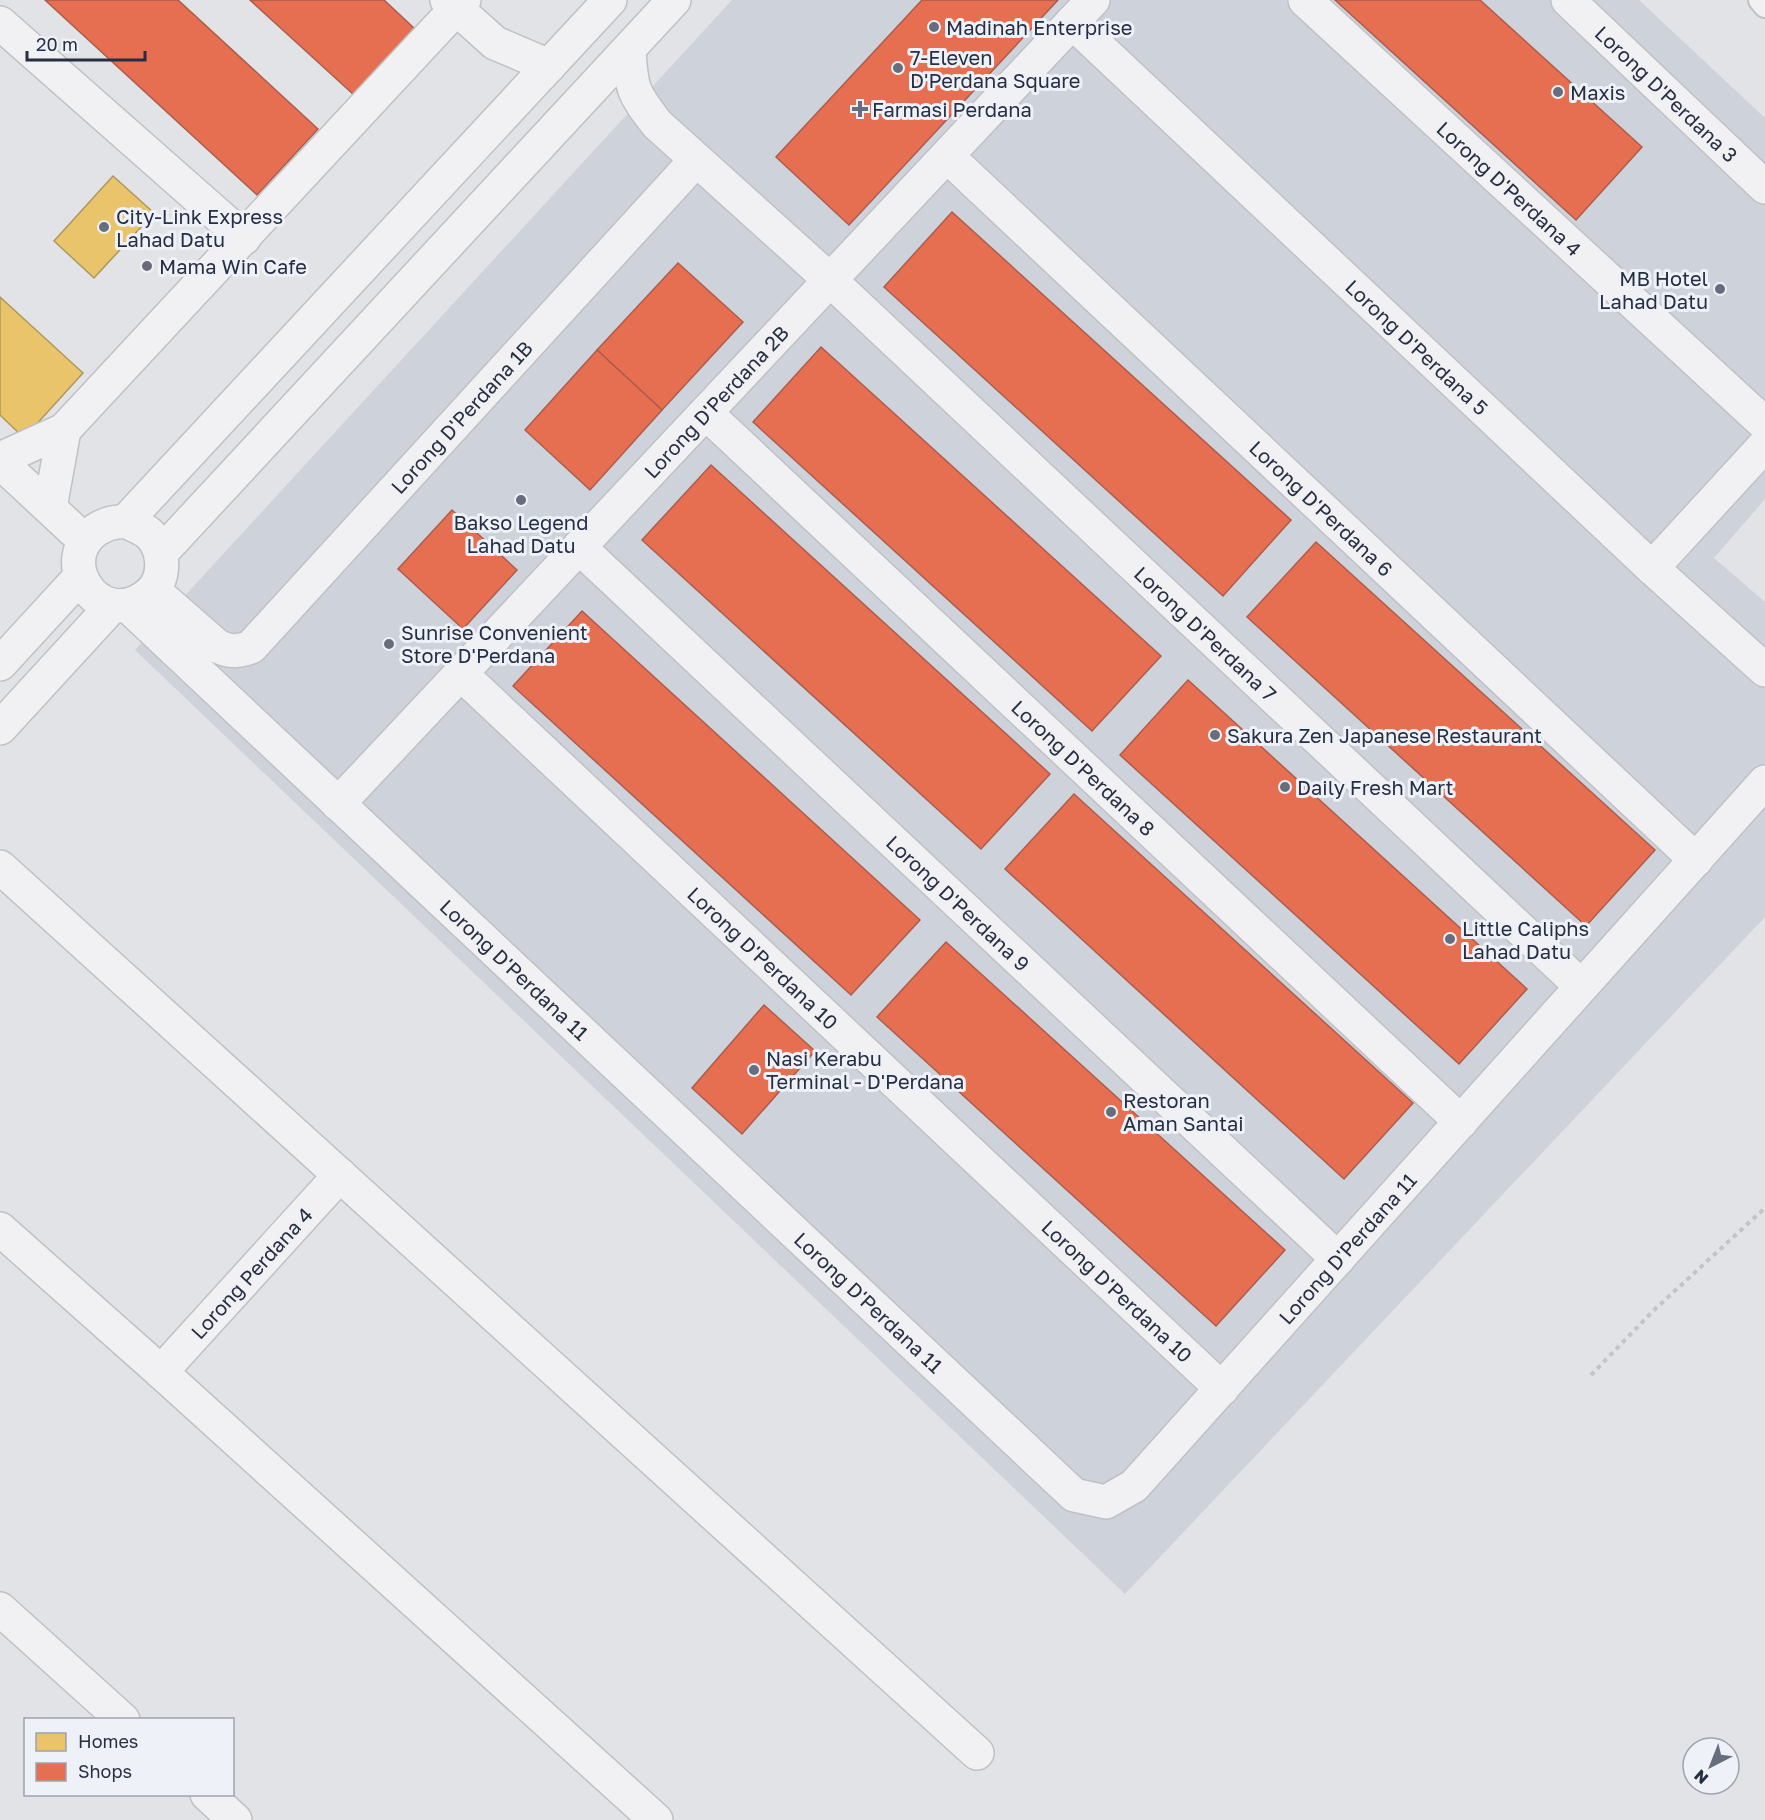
<svg xmlns="http://www.w3.org/2000/svg" width="1765" height="1820" font-family="'Golos Text',sans-serif">
  <style>
    .built { fill: #ced2da }
    .homes { fill: #e9c46a; stroke: #ae975e; stroke-width: 1.5 }
    .shops { fill: #e76f51; stroke: #ad5c4c; stroke-width: 1.5 }
    .lines { fill: none; stroke-linecap: round; stroke-linejoin: round }
    .service-casing { stroke: #bfc1c5; stroke-width: 26 }
    .minor-casing { stroke: #bfc1c5; stroke-width: 36 }
    .tertiary-casing { stroke: #bfc1c5; stroke-width: 36 }
    .path { stroke: #c2c4ca; stroke-width: 4; stroke-dasharray: 4.5 4.5; stroke-linecap: butt }
    .service { stroke: #f1f1f3; stroke-width: 22 }
    .minor { stroke: #f1f1f3; stroke-width: 33 }
    .tertiary { stroke: #f1f1f3; stroke-width: 33 }
    .poi-dot { fill: #676d7c; stroke: #eef1f7; stroke-width: 2 }
    .labels { text-anchor: middle; dominant-baseline: central; stroke-width: 6; stroke-linejoin: round; paint-order: stroke }
    .poi-label { font-size: 20px; fill: #262e42; stroke: #eef1f7; text-anchor: start }
    .street-label { font-size: 20px; fill: #262e42; stroke: #eef1f7 }
  </style>
  <rect width="100%" height="100%" fill="#e1e3e7"/>
  <polygon class="built" points="732,0 1639,0 1765,118 1765,499 1714,558 1765,602 1765,917 1125,1594 135,650"/>
  <g class="homes">
    <polygon points="113,176 154,213 94,278 54,241"/>
    <polygon points="0,297 83,373 24,438 0,415"/>
  </g>
  <g class="shops">
    <polygon points="45,0 178,0 318,129 257,195"/>
    <polygon points="250,0 384,0 415,29 354,95"/>
    <polygon points="922,0 1058,0 849,225 776,157"/>
    <polygon points="1335,0 1480,0 1642,147 1576,220"/>
    <polygon points="952,212 1291,520 1223,596 884,287"/>
    <polygon points="678,263 743,322 662,410 597,350"/>
    <polygon points="821,347 1161,656 1092,731 753,422"/>
    <polygon points="597,350 662,410 590,490 525,430"/>
    <polygon points="711,465 1050,774 981,849 642,540"/>
    <polygon points="452,510 517,570 463,629 398,569"/>
    <polygon points="1316,542 1655,850 1586,926 1247,617"/>
    <polygon points="582,611 920,920 851,995 513,686"/>
    <polygon points="1188,680 1527,989 1459,1064 1120,755"/>
    <polygon points="1074,794 1413,1103 1344,1179 1005,869"/>
    <polygon points="946,942 1285,1250 1216,1326 877,1017"/>
    <polygon points="764,1005 815,1051 742,1134 692,1088"/>
  </g>
  <g class="lines">
    <g class="service-casing">
      <polyline id="service" points="1760,0 1765,6"/>
    </g>
    <g class="minor-casing">
      <g id="minor">
        <polyline points="447,0 495,43 549,66"/>
        <path id="s1" d="M1305,0l460,424"/>
        <path id="s2" d="M1568,0l197,187"/>
        <path id="s3" d="M1072,22l580,546 113,102"/>
        <polyline points="0,23 244,238"/>
        <path id="s4" d="M629,49c2,40 4,44 28,75l173,156 751,706"/>
        <path id="s5" d="M947,156l749,704"/>
        <path id="s6" d="M706,413l755,709"/>
        <polyline points="0,459 64,430 464,0"/>
        <polyline points="0,462 85,541"/>
        <polyline points="50,508 64,430"/>
        <path id="s7" d="M579,547l759,712"/>
        <polyline points="1652,568 1765,445"/>
        <path id="s8" d="M153,590l64,56c13,6 20,6 34,1l445,-487"/>
        <path id="s9" d="M127,605l947,890 32,7 28,-16 631,-704"/>
        <path id="s10" d="M460,673l762,716"/>
        <path id="s11" d="M338,804l755,-804"/>
        <polyline points="0,867 977,1753"/>
        <path id="s12" d="M161,1372l179,-197"/>
        <polyline points="0,1609 123,1720"/>
        <polyline points="207,1794 235,1820"/>
      </g>
    </g>
    <g class="tertiary-casing">
      <g id="tertiary">
        <polyline points="126,521 610,0"/>
        <path d="M126,521c7,4 15,7 21,11 18,14 20,46 3,61 -53,46 -106,-45 -42,-69 5,-2 13,-2 18,-3z"/>
        <polyline points="162,552 674,0"/>
        <polyline points="0,664 80,577"/>
        <polyline points="0,728 112,606"/>
        <polyline points="0,1229 161,1372 656,1820"/>
      </g>
    </g>
    <polyline class="path" points="1591,1375 1654,1310 1765,1208"/>
    <use href="#service" class="service"/>
    <use href="#minor" class="minor"/>
    <use href="#tertiary" class="tertiary"/>
  </g>
  <g class="poi-dot">
    <circle cx="934" cy="27" r="6"/>
    <circle cx="898" cy="68" r="6"/>
    <circle cx="1558" cy="92" r="6"/>
    <path d="M857 100h6v6h6v6h-6v6h-6v-6h-6v-6h6z"/>
    <circle cx="104" cy="227" r="6"/>
    <circle cx="147" cy="266" r="6"/>
    <circle cx="1720" cy="289" r="6"/>
    <circle cx="521" cy="500" r="6"/>
    <circle cx="389" cy="644" r="6"/>
    <circle cx="1215" cy="735" r="6"/>
    <circle cx="1285" cy="787" r="6"/>
    <circle cx="1450" cy="939" r="6"/>
    <circle cx="754" cy="1070" r="6"/>
    <circle cx="1111" cy="1112" r="6"/>
  </g>
  <g class="labels">
    <g class="poi-label">
      <text x="946" y="27">Madinah Enterprise</text>
      <text x="910" y="57">7-Eleven<tspan x="910" dy="23">D'Perdana Square</tspan></text>
      <text x="1570" y="92">Maxis</text>
      <text x="872" y="109">Farmasi Perdana</text>
      <text x="116" y="216">City-Link Express<tspan x="116" dy="23">Lahad Datu</tspan></text>
      <text x="159" y="266">Mama Win Cafe</text>
      <text x="1708" y="278" text-anchor="end">MB Hotel<tspan x="1708" dy="23">Lahad Datu</tspan></text>
      <text x="521" y="522" text-anchor="middle">Bakso Legend<tspan x="521" dy="23">Lahad Datu</tspan></text>
      <text x="401" y="632">Sunrise Convenient<tspan x="401" dy="23">Store D'Perdana</tspan></text>
      <text x="1227" y="735">Sakura Zen Japanese Restaurant</text>
      <text x="1297" y="787">Daily Fresh Mart</text>
      <text x="1462" y="928">Little Caliphs<tspan x="1462" dy="23">Lahad Datu</tspan></text>
      <text x="766" y="1058">Nasi Kerabu<tspan x="766" dy="23">Terminal - D'Perdana</tspan></text>
      <text x="1123" y="1100">Restoran<tspan x="1123" dy="23">Aman Santai</tspan></text>
    </g>
    <g class="street-label">
      <text stroke="none"><textPath href="#s2" startOffset="136">Lorong D'Perdana 3</textPath></text>
      <text stroke="none"><textPath href="#s1" startOffset="278">Lorong D'Perdana 4</textPath></text>
      <text stroke="none"><textPath href="#s3" startOffset="474">Lorong D'Perdana 5</textPath></text>
      <text stroke="none"><textPath href="#s11" startOffset="552">Lorong D'Perdana 2B</textPath></text>
      <text stroke="none"><textPath href="#s8" startOffset="432">Lorong D'Perdana 1B</textPath></text>
      <text stroke="none"><textPath href="#s5" startOffset="514">Lorong D'Perdana 6</textPath></text>
      <text stroke="none"><textPath href="#s4" startOffset="831">Lorong D'Perdana 7</textPath></text>
      <text stroke="none"><textPath href="#s6" startOffset="518">Lorong D'Perdana 8</textPath></text>
      <text stroke="none"><textPath href="#s7" startOffset="520">Lorong D'Perdana 9</textPath></text>
      <text stroke="none"><textPath href="#s10" startOffset="416">Lorong D'Perdana 10</textPath></text>
      <text stroke="none"><textPath href="#s9" startOffset="532">Lorong D'Perdana 11</textPath></text>
      <text stroke="none"><textPath href="#s9" startOffset="1684">Lorong D'Perdana 11</textPath></text>
      <text stroke="none"><textPath href="#s12" startOffset="134">Lorong Perdana 4</textPath></text>
      <text stroke="none"><textPath href="#s10" startOffset="902">Lorong D'Perdana 10</textPath></text>
      <text stroke="none"><textPath href="#s9" startOffset="1018">Lorong D'Perdana 11</textPath></text>
    </g>
  </g>
  <rect x="24" y="1718" width="210" height="78" fill="#eef1f7" stroke="#9ea3af" stroke-width="1.5"/>
  <rect x="36" y="1733" width="30" height="18" fill="#e9c46a" stroke="#9ea3af" stroke-width="1.5"/>
  <text x="78" y="1748" font-size="18" fill="#262e42">Homes</text>
  <rect x="36" y="1763" width="30" height="18" fill="#e76f51" stroke="#9ea3af" stroke-width="1.5"/>
  <text x="78" y="1778" font-size="18" fill="#262e42">Shops</text>
  <g transform="translate(1711 1766) rotate(222)"><circle r="28" fill="#eef1f7" stroke="#9ea3af" stroke-width="1.5"/>
  <path d="M0-4.5L10 22L0 15L-10 22Z" fill="#676d7c"/>
  <text y="-9" font-size="16" font-weight="bold" text-anchor="middle" fill="#262e42">N</text>
  </g>
  <path d="M27 51v9h118v-9" fill="none" stroke="#262e42" stroke-width="3"/>
  <text x="36" y="51" font-size="18" fill="#262e42" stroke="#eef1f7" stroke-width="4.5" paint-order="stroke">20 m</text>
</svg>
